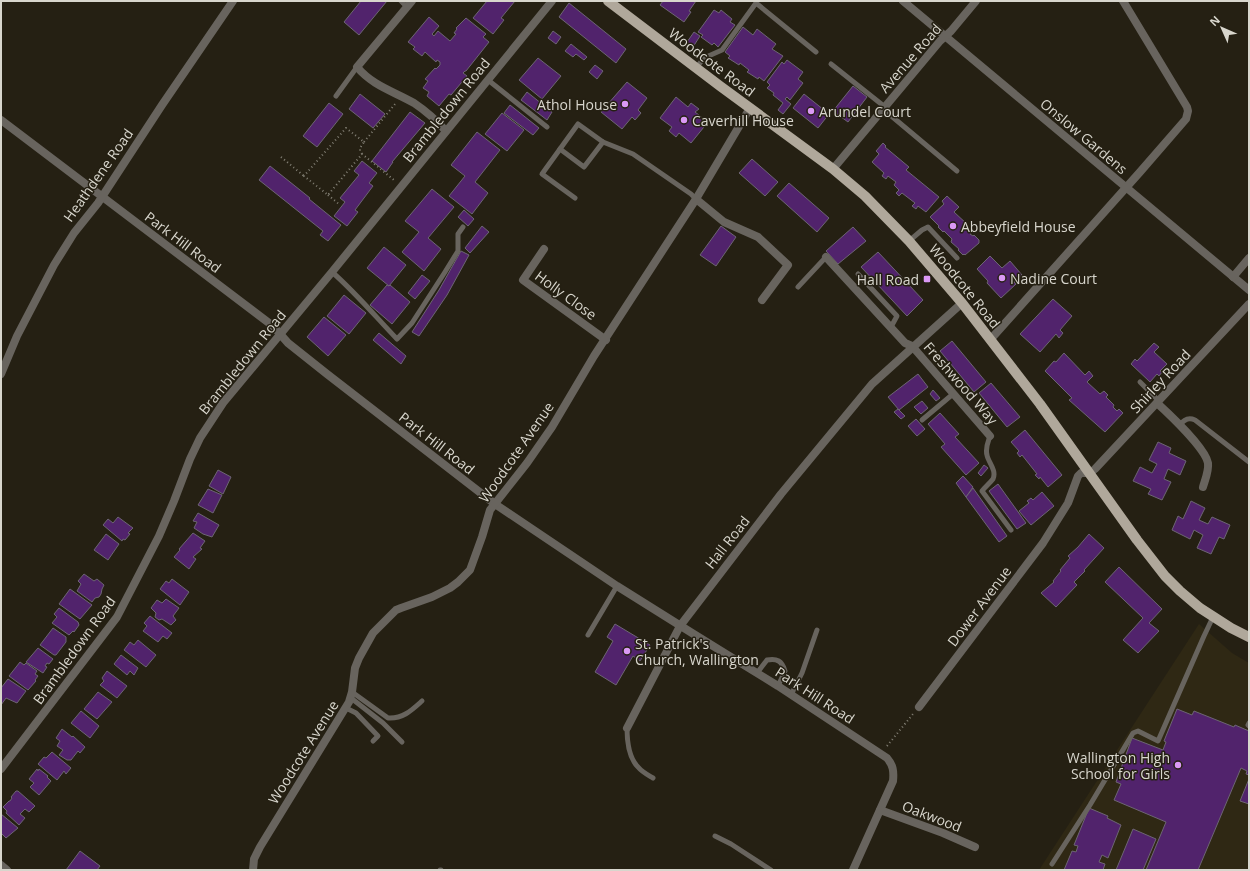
<svg xmlns="http://www.w3.org/2000/svg" width="1250" height="871" font-family="'Open Sans',sans-serif">
  <style>
    .built { fill: #2f2814 }
    .building { fill: #51236c; stroke: #6d6573 }
    .lines { fill: none; stroke-linecap: round; stroke-linejoin: round }
    .path { stroke: #858277; stroke-width: 2; stroke-dasharray: 1 3; stroke-linecap: butt }
    .lane { stroke: #68645e; stroke-width: 5 }
    .street { stroke: #68645e; stroke-width: 8 }
    .primary { stroke: #b0a89b; stroke-width: 10 }
    .poi-dot { fill: #db99f5; stroke: #252013; stroke-width: 1.5 }
    .labels { text-anchor: middle; dominant-baseline: central; stroke-width: 3; stroke-linejoin: round; paint-order: stroke }
    .street-label { font-size: 14px; fill: #d8d6cd; stroke: #252013 }
    .poi-label { font-size: 14px; fill: #d8d6cd; stroke: #252013; text-anchor: start }
  </style>
  <rect width="100%" height="100%" fill="#252013"/>
  <polygon class="built" points="1199,624 1232,653 1249,663 1249,870 1039,870"/>
  <g class="building">
    <polygon points="361,1 387,1 359,35 344,22"/>
    <polygon points="487,1 515,1 501,18 504,20 493,34 473,18"/>
    <polygon points="663,1 696,1 689,11 691,12 684,22 660,5"/>
    <polygon points="569,3 626,49 616,63 559,17"/>
    <polygon points="714,10 719,13 721,10 732,19 730,22 735,25 718,47 714,43 712,45 701,37 703,35 698,32"/>
    <polygon points="429,17 439,26 432,34 434,36 438,31 450,41 456,34 454,33 457,29 456,28 466,18 486,34 483,37 489,42 466,71 465,71 463,73 467,76 451,95 449,94 439,106 427,96 429,92 423,88 428,81 425,79 435,68 436,69 440,65 440,62 437,60 436,62 425,52 422,56 413,49 415,47 408,42"/>
    <polygon points="743,27 753,35 757,29 776,44 772,49 783,56 764,81 759,77 758,79 747,72 749,70 740,63 739,65 728,58 730,56 725,52"/>
    <polygon points="553,31 561,37 556,44 548,38"/>
    <polygon points="694,32 700,36 693,47 687,42"/>
    <polygon points="571,44 587,57 584,60 576,54 573,57 565,51"/>
    <polygon points="538,58 561,76 542,99 519,80"/>
    <polygon points="787,60 803,72 798,79 803,83 790,100 787,97 785,99 791,104 783,114 778,110 783,103 773,95 774,93 767,88 770,85 767,82 782,62 784,64"/>
    <polygon points="595,65 603,71 597,79 589,72"/>
    <polygon points="627,82 647,98 638,110 641,113 635,120 632,117 622,129 601,112"/>
    <polygon points="853,86 867,97 848,122 833,111"/>
    <polygon points="527,92 552,112 547,120 521,100"/>
    <polygon points="360,94 385,114 373,128 349,109"/>
    <polygon points="804,94 829,114 818,128 793,108"/>
    <polygon points="676,97 688,107 691,103 699,109 695,112 708,122 691,143 679,133 676,137 669,131 672,127 660,118"/>
    <polygon points="329,103 343,114 317,147 303,136"/>
    <polygon points="510,105 539,128 533,135 504,113"/>
    <polygon points="410,112 425,123 392,162 393,162 386,172 372,161"/>
    <polygon points="502,113 524,130 507,151 485,134"/>
    <polygon points="477,132 500,150 475,182 488,193 472,214 449,196 465,176 451,165"/>
    <polygon points="883,143 886,146 885,147 909,167 906,170 939,197 926,212 918,206 916,209 912,206 915,203 902,193 899,196 896,193 899,190 894,185 896,182 888,176 886,179 882,176 884,173 872,162 879,154 876,151"/>
    <polygon points="752,159 778,182 765,196 739,173"/>
    <polygon points="362,161 377,173 369,183 373,186 355,210 358,212 347,226 334,216 345,202 340,198 359,175 354,171"/>
    <polygon points="270,166 310,198 309,199 341,225 328,241 320,235 323,231 259,180"/>
    <polygon points="789,183 829,218 817,232 777,196"/>
    <polygon points="432,189 454,207 428,238 441,249 424,271 402,252 419,232 405,221"/>
    <polygon points="947,196 959,207 954,212 968,225 966,227 972,232 970,234 973,236 974,235 979,240 979,243 965,255 964,254 963,255 958,250 959,249 951,242 952,239 944,231 943,232 938,227 939,226 930,217 944,204 942,201"/>
    <polygon points="464,210 474,219 468,226 458,217"/>
    <polygon points="482,226 489,232 470,253 465,248"/>
    <polygon points="721,226 736,237 716,266 700,255"/>
    <polygon points="853,227 866,241 838,264 826,251"/>
    <polygon points="384,247 406,265 389,286 367,268"/>
    <polygon points="461,251 469,255 447,295 419,336 412,332 439,290"/>
    <polygon points="878,252 923,300 907,316 861,267"/>
    <polygon points="990,256 1002,268 1010,261 1022,275 1014,282 1016,284 1001,298 987,283 988,281 977,269"/>
    <polygon points="422,275 430,281 415,299 408,293"/>
    <polygon points="387,285 389,286 390,285 410,302 392,324 370,305"/>
    <polygon points="344,295 366,313 349,334 327,316"/>
    <polygon points="1053,299 1072,316 1060,330 1063,333 1059,338 1056,334 1040,352 1020,334"/>
    <polygon points="324,317 346,335 328,356 307,337"/>
    <polygon points="379,333 406,356 401,364 373,340"/>
    <polygon points="952,341 986,382 974,392 940,351"/>
    <polygon points="1154,343 1159,347 1154,352 1167,364 1160,371 1162,372 1159,376 1157,374 1150,382 1131,364 1135,359 1137,361"/>
    <polygon points="1064,353 1085,375 1089,371 1093,376 1087,382 1100,394 1104,391 1108,395 1106,397 1114,405 1113,407 1117,411 1119,409 1123,413 1105,432 1069,400 1072,398 1045,371 1054,361 1056,362"/>
    <polygon points="918,374 928,387 899,410 888,397"/>
    <polygon points="991,383 1020,417 1007,427 979,393"/>
    <polygon points="933,390 940,398 936,401 930,394"/>
    <polygon points="922,401 928,408 921,414 914,407"/>
    <polygon points="898,409 905,416 901,419 894,412"/>
    <polygon points="940,413 959,434 955,437 979,463 966,475 941,447 945,444 928,424"/>
    <polygon points="916,419 925,429 917,436 908,426"/>
    <polygon points="1025,430 1062,475 1048,487 1040,477 1039,479 1035,475 1037,474 1022,455 1020,457 1017,453 1019,451 1011,442"/>
    <polygon points="1158,442 1171,448 1169,453 1186,461 1180,475 1168,469 1164,479 1171,482 1162,500 1148,494 1151,489 1133,481 1140,467 1152,473 1157,464 1149,460"/>
    <polygon points="984,465 988,468 981,476 978,473"/>
    <polygon points="218,470 231,477 223,494 209,486"/>
    <polygon points="963,476 973,487 966,497 956,483"/>
    <polygon points="998,484 1026,523 1017,529 989,491"/>
    <polygon points="973,488 1007,536 999,542 966,497"/>
    <polygon points="208,489 222,495 213,513 198,505"/>
    <polygon points="1042,492 1054,506 1031,525 1019,511 1029,503 1027,501 1031,498 1033,500"/>
    <polygon points="1191,501 1205,508 1199,520 1208,524 1212,517 1230,525 1224,539 1219,537 1211,554 1197,548 1203,535 1194,530 1190,539 1172,530 1178,516 1183,519"/>
    <polygon points="198,513 219,525 212,537 203,534 194,528 197,522 193,521"/>
    <polygon points="118,517 133,528 128,533 130,534 125,540 123,539 122,541 103,525 108,519 113,523"/>
    <polygon points="193,533 205,541 200,548 202,549 193,557 196,559 189,569 174,557 180,550 179,549"/>
    <polygon points="106,534 119,544 108,560 94,550"/>
    <polygon points="1089,534 1104,548 1084,570 1085,571 1074,582 1077,585 1056,607 1041,593 1054,582 1053,581 1061,571 1060,570 1070,558 1068,556 1078,547"/>
    <polygon points="1119,567 1162,609 1149,623 1159,631 1138,653 1123,640 1143,618 1105,582"/>
    <polygon points="84,574 94,581 97,579 104,585 102,589 101,594 99,597 95,598 92,602 77,591 81,584 78,581"/>
    <polygon points="172,579 189,592 180,605 160,589 166,581 169,583"/>
    <polygon points="70,589 92,605 80,619 59,604"/>
    <polygon points="166,599 179,608 173,616 176,620 171,625 162,619 159,620 155,617 156,613 151,608 157,600 162,603"/>
    <polygon points="59,608 78,622 79,625 74,632 73,631 69,635 52,623 57,617 54,614"/>
    <polygon points="150,616 172,633 167,639 163,636 158,642 143,631 147,626 144,623"/>
    <polygon points="615,624 650,645 640,661 633,656 616,685 595,672 613,641 607,637"/>
    <polygon points="53,628 66,637 66,642 56,655 54,655 40,645"/>
    <polygon points="138,640 156,655 146,667 124,650 130,642 134,645"/>
    <polygon points="38,648 53,659 49,664 47,663 45,666 47,667 43,673 26,662"/>
    <polygon points="121,655 138,668 134,675 130,671 127,675 114,664"/>
    <polygon points="20,662 24,665 26,663 37,671 35,674 38,676 35,680 36,681 28,690 9,676"/>
    <polygon points="107,671 127,686 117,698 100,685 104,681 102,678"/>
    <polygon points="8,679 26,691 17,703 6,698 1,705 1,688"/>
    <polygon points="98,692 112,702 97,719 84,709"/>
    <polygon points="1177,709 1192,715 1194,711 1234,727 1235,725 1249,731 1249,775 1246,774 1247,771 1241,768 1198,870 1146,870 1166,822 1114,800 1121,784 1116,782 1132,738 1163,750 1166,742 1164,741 1166,736"/>
    <polygon points="81,711 99,726 90,738 71,723"/>
    <polygon points="62,729 72,737 73,736 85,747 80,753 78,751 71,760 67,760 59,755 63,750 57,746 60,741 56,738"/>
    <polygon points="52,752 71,768 66,774 64,771 57,780 38,764 44,757 46,758"/>
    <polygon points="37,769 38,771 39,769 48,776 47,777 51,781 39,795 30,787 34,783 29,779"/>
    <polygon points="1249,779 1249,804 1240,801"/>
    <polygon points="16,791 18,791 35,806 29,812 25,809 20,814 25,818 19,825 6,813 7,811 3,807 9,801 10,801 12,798 11,797"/>
    <polygon points="1089,808 1108,816 1107,818 1121,825 1108,858 1102,855 1099,862 1105,864 1103,870 1064,870 1072,851 1076,852 1078,846 1074,845"/>
    <polygon points="1,814 18,828 6,838 1,833"/>
    <polygon points="1133,829 1156,839 1143,870 1116,870"/>
    <polygon points="80,851 100,866 97,870 66,870"/>
  </g>
  <g class="lines">
    <g class="path">
      <polyline points="364,142 395,104"/>
      <polyline points="362,154 360,151 360,148 364,142 346,128 304,176 328,195 362,154 394,180"/>
      <polyline points="281,157 304,176"/>
      <polyline points="328,195 340,205"/>
      <polyline points="887,746 913,714"/>
    </g>
    <g class="lane">
      <polyline points="401,1 407,7"/>
      <polyline points="831,64 885,107"/>
      <polyline points="696,68 704,58 722,50 756,3 816,52"/>
      <polyline points="488,80 547,127"/>
      <polyline points="336,96 357,67"/>
      <polyline points="883,109 957,171"/>
      <polyline points="560,149 584,167 603,142"/>
      <polyline points="575,198 542,174 578,124 603,142 633,154 691,194 696,199"/>
      <polyline points="909,241 922,230 928,227 957,258"/>
      <path d="M332,272c23,20 43,44 65,67l15,-16 33,-51 13,-21v-17l5,-7"/>
      <polyline points="858,274 897,316 891,327"/>
      <polyline points="798,287 826,257"/>
      <polyline points="1140,382 1159,401"/>
      <polyline points="922,420 953,394"/>
      <path d="M1180,424c5,-4 8,-7 15,-4l54,42"/>
      <path d="M990,436c-2,6 -5,12 -3,19 1,7 10,15 6,24 -3,4 -8,8 -11,12l29,39"/>
      <polyline points="588,635 617,586"/>
      <path d="M757,673l10,-13c10,-2 15,1 18,11l-7,15"/>
      <path d="M352,692l36,26c15,1 24,-8 34,-17"/>
      <polyline points="791,695 802,673 817,630"/>
      <polyline points="351,698 383,723 402,742"/>
      <polyline points="346,708 356,713 378,736 373,741"/>
      <polyline points="1249,723 1248,725 1249,726"/>
      <path d="M627,728c0,12 2,30 11,39 4,5 10,8 15,11"/>
      <polyline points="715,836 731,844 771,870"/>
      <polyline points="1052,864 1090,805 1133,733 1138,731 1158,741 1204,636 1213,617"/>
      <polyline points="440,870 441,870"/>
    </g>
    <g class="street">
      <path d="M412,1l-55,66c16,19 36,24 57,36 12,8 23,18 32,28"/>
      <polyline points="903,1 1249,290"/>
      <path d="M1,120l272,206 15,17 39,31 168,130 122,82 75,47 86,53 109,72c6,7 7,13 6,23l-40,89"/>
      <polyline points="833,169 940,41 951,31 976,1"/>
      <polyline points="696,199 724,222 758,237 788,265 762,300"/>
      <polyline points="544,249 523,280 606,340"/>
      <polyline points="826,257 905,343 912,346 990,436"/>
      <polyline points="1233,277 1249,258"/>
      <polyline points="990,340 1140,172 1186,119 1188,111 1187,107 1123,1"/>
      <polyline points="1,374 17,336 54,265 74,233 98,203 162,105 233,1"/>
      <path d="M1157,403c12,11 48,45 51,60 1,8 -3,17 -5,24"/>
      <polyline points="919,707 1043,543 1068,503 1078,476 1081,473 1090,473 1095,469 1249,304"/>
      <polyline points="627,728 680,626 781,494 872,384 962,303"/>
      <polyline points="1,769 117,617 159,536 174,501 190,459 200,438 223,403 332,272 552,1"/>
      <polyline points="880,810 943,833 975,847"/>
      <polyline points="1,865 7,870"/>
      <polyline points="253,870 254,859 260,847 349,702 352,692 355,668 359,658 373,633 396,610 401,608 432,597 450,588 458,582 470,570 482,537 490,510 527,463 552,427 594,356 696,199 750,108"/>
    </g>
    <polyline class="primary" points="608,1 720,86 833,169 865,196 909,241 962,303 1040,404 1137,540 1165,576 1180,591 1200,608 1231,628 1249,637"/>
  </g>
  <g class="poi-dot">
    <circle cx="625" cy="104" r="4"/>
    <circle cx="811" cy="111" r="4"/>
    <circle cx="684" cy="120" r="4"/>
    <circle cx="953" cy="226" r="4"/>
    <circle cx="1002" cy="278" r="4"/>
    <rect x="923" y="275" width="8" height="8" rx="2"/>
    <circle cx="627" cy="651" r="4"/>
    <circle cx="1178" cy="765" r="4"/>
  </g>
  <g class="labels">
    <g class="street-label">
      <text transform="translate(910 58) rotate(-49)">Avenue Road</text>
      <text transform="translate(712 62) rotate(37)">Woodcote Road</text>
      <text transform="translate(446 110) rotate(-51)">Brambledown Road</text>
      <text transform="translate(1084 136) rotate(40)">Onslow Gardens</text>
      <text transform="translate(98 175) rotate(-55)">Heathdene Road</text>
      <text transform="translate(183 242) rotate(37)">Park Hill Road</text>
      <text transform="translate(965 286) rotate(51)">Woodcote Road</text>
      <text transform="translate(566 295) rotate(36)">Holly Close</text>
      <text transform="translate(242 362) rotate(-51)">Brambledown Road</text>
      <text transform="translate(1160 381) rotate(-47)">Shirley Road</text>
      <text transform="translate(961 383) rotate(49)">Freshwood Way</text>
      <text transform="translate(437 443) rotate(38)">Park Hill Road</text>
      <text transform="translate(516 452) rotate(-55)">Woodcote Avenue</text>
      <text transform="translate(727 542) rotate(-52)">Hall Road</text>
      <text transform="translate(979 606) rotate(-53)">Dower Avenue</text>
      <text transform="translate(74 650) rotate(-54)">Brambledown Road</text>
      <text transform="translate(815 695) rotate(33)">Park Hill Road</text>
      <text transform="translate(303 752) rotate(-58)">Woodcote Avenue</text>
      <text transform="translate(932 816) rotate(21)">Oakwood</text>
    </g>
    <g class="poi-label">
      <text x="617" y="104" text-anchor="end">Athol House</text>
      <text x="819" y="111">Arundel Court</text>
      <text x="692" y="120">Caverhill House</text>
      <text x="961" y="226">Abbeyfield House</text>
      <text x="1010" y="278">Nadine Court</text>
      <text x="919" y="279" text-anchor="end">Hall Road</text>
      <text x="635" y="643">St. Patrick's<tspan x="635" dy="16">Church, Wallington</tspan></text>
      <text x="1170" y="757" text-anchor="end">Wallington High<tspan x="1170" dy="16">School for Girls</tspan></text>
    </g>
  </g>
  <rect width="1250" height="871" fill="none" stroke="#d8d6cd" stroke-width="4"/>
  <g transform="translate(1222 28) rotate(315)" stroke="#252013" stroke-width="3" paint-order="stroke">
  <path d="M0-3L7 15L0 10L-7 15Z" fill="#d8d6cd"/>
  <text y="-6" font-size="11" font-weight="bold" text-anchor="middle" fill="#d8d6cd">N</text>
  </g>
</svg>
